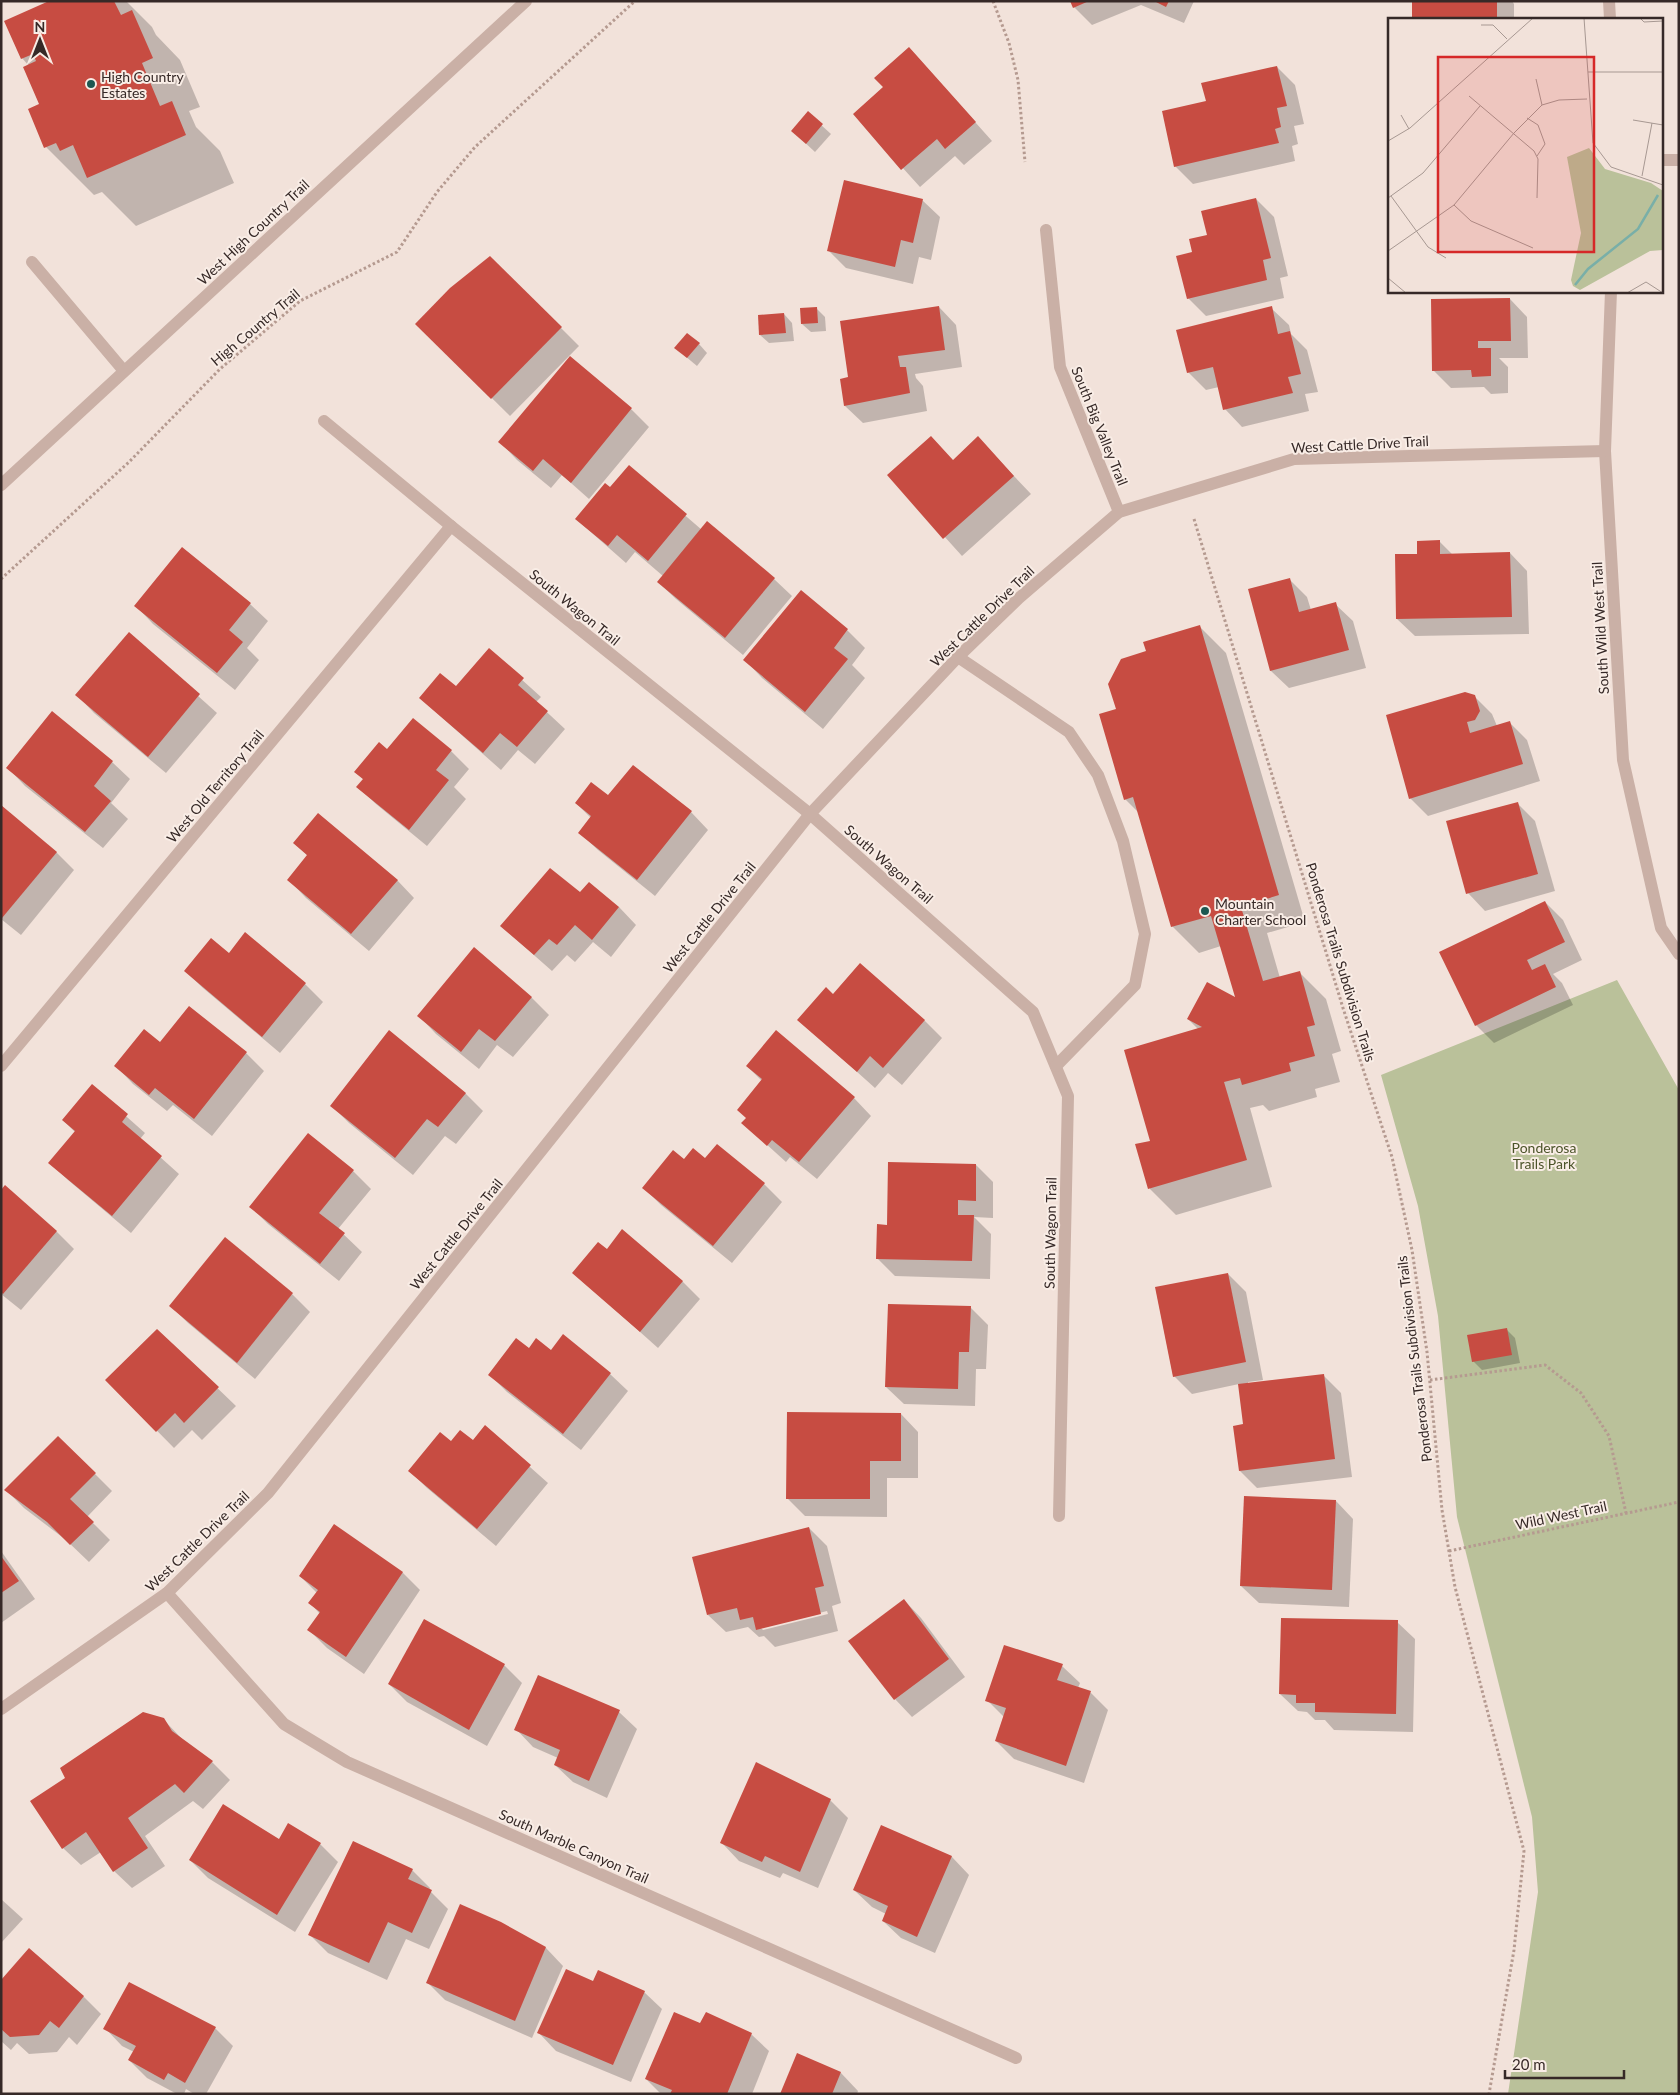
<svg xmlns="http://www.w3.org/2000/svg" width="1680" height="2095" font-family="Lato,sans-serif">
  <style>
    .green { fill: #bac19a }
    .shadow { fill: #0003; fill-rule: evenodd }
    .building { fill: #c74c42 }
    .lines { fill: none; stroke-linecap: round; stroke-linejoin: round }
    .path { stroke: #b59a90; stroke-width: 3; stroke-dasharray: 2.5 2.5; stroke-linecap: butt }
    .minor { stroke: #cab0a6; stroke-width: 12 }
    .poi-dot { fill: #1c5751; stroke: #f9ede6; stroke-width: 2 }
    .labels { text-anchor: middle; dominant-baseline: central; stroke-width: 4; stroke-linejoin: round; paint-order: stroke }
    .poi-label { font-size: 14px; fill: #362927; stroke: #f9ede6; text-anchor: start }
    .street-label { font-size: 14px; fill: #362927; stroke: #f9ede6 }
    .park-label { font-size: 14px; fill: #4c542a; stroke: #f9ede6 }
    .inset-river { fill: none; stroke: #79afa8; stroke-width: 2.5 }
    .inset-road { fill: none; stroke: #a79892; stroke-width: 1 }
    .view { fill: #d62828; fill-opacity: 0.15; stroke: #d62828; stroke-width: 2.5 }
    .inset-edge { fill: none; stroke: #362927; stroke-width: 2.5 }
  </style>
  <rect width="100%" height="100%" fill="#f2e2da"/>
  <polygon class="green" points="1617,980 1679,1090 1679,2094 1508,2094 1538,1892 1532,1817 1457,1517 1438,1316 1418,1206 1381,1075"/>
  <g class="shadow">
    <polygon points="52,1 126,1 152,27 156,35 180,60 200,107 189,111 196,127 220,151 234,183 136,226 102,192 94,195 46,147 41,104 29,66 22,58"/>
    <polygon points="1072,1 1194,1 1184,23 1141,5 1092,25 1074,7"/>
    <polygon points="1413,1 1512,1 1514,4 1514,19 1413,19"/>
    <polygon points="909,48 992,141 964,165 955,156 920,187 854,114 885,88"/>
    <polygon points="1277,67 1295,85 1304,124 1294,126 1298,144 1292,146 1295,161 1193,184 1175,166 1207,102"/>
    <polygon points="808,113 831,134 815,152 801,139"/>
    <polygon points="1256,199 1274,217 1288,276 1280,278 1284,298 1206,316 1188,298 1193,253 1208,236"/>
    <polygon points="922,200 940,217 931,260 919,257 913,284 846,268 829,251"/>
    <polygon points="490,257 579,346 510,416 417,324"/>
    <polygon points="1510,299 1527,317 1528,358 1499,358 1508,367 1508,393 1491,394 1484,387 1451,388 1433,370"/>
    <polygon points="939,307 956,325 962,367 915,374 916,378 923,386 927,411 863,423 845,406 850,378"/>
    <polygon points="816,308 825,317 826,331 811,332 802,324"/>
    <polygon points="1271,308 1289,325 1291,334 1307,350 1318,392 1305,394 1309,411 1242,427 1225,409 1219,387 1206,390 1188,372"/>
    <polygon points="784,314 792,323 794,341 769,343 760,335"/>
    <polygon points="699,344 707,353 697,366 685,356"/>
    <polygon points="570,358 631,409 649,427 589,499 562,475 551,488 517,460 500,442"/>
    <polygon points="978,438 1031,494 962,556 889,475 954,461"/>
    <polygon points="629,467 702,530 774,579 792,596 743,655 676,599 658,582 663,576 635,552 626,563 576,519 610,489"/>
    <polygon points="1440,542 1453,555 1510,553 1527,571 1529,634 1415,636 1397,619 1419,555"/>
    <polygon points="1289,579 1307,597 1311,610 1335,604 1353,621 1366,668 1289,688 1271,671"/>
    <polygon points="801,592 847,630 865,648 852,665 865,678 823,729 762,678 745,660"/>
    <polygon points="250,604 268,621 247,648 259,660 235,690 153,624 136,606"/>
    <polygon points="1200,627 1226,653 1305,922 1267,933 1280,978 1299,972 1326,999 1341,1051 1332,1054 1340,1082 1315,1089 1317,1097 1269,1111 1263,1105 1250,1108 1272,1187 1176,1215 1150,1189 1151,1141 1199,1030 1188,1019 1237,999 1221,946 1199,953 1172,926 1139,813 1125,799 1118,710 1147,652"/>
    <polygon points="129,634 217,713 166,773 94,713 77,695"/>
    <polygon points="489,650 541,697 536,702 565,729 535,764 518,750 501,770 420,698 456,688"/>
    <polygon points="1474,696 1492,714 1497,726 1510,723 1527,740 1540,781 1428,816 1410,798"/>
    <polygon points="387,751 451,751 469,769 454,787 466,799 427,846 376,804 358,787 364,780 355,772"/>
    <polygon points="112,762 130,779 111,803 128,819 103,848 25,786 8,768"/>
    <polygon points="608,797 691,812 708,830 655,896 598,850 580,833 591,818 576,803"/>
    <polygon points="1517,803 1535,821 1555,891 1485,911 1468,893"/>
    <polygon points="1,806 57,853 74,870 21,935 1,919"/>
    <polygon points="294,843 397,880 414,898 369,951 306,898 289,880 308,856"/>
    <polygon points="580,894 619,907 636,925 611,957 593,942 575,962 567,955 552,971 501,926"/>
    <polygon points="1545,902 1563,920 1582,960 1553,974 1562,983 1573,1005 1494,1043 1476,1025"/>
    <polygon points="245,934 305,984 323,1002 280,1053 203,988 185,971 229,954"/>
    <polygon points="474,949 532,998 549,1015 513,1057 497,1045 479,1069 436,1034 419,1016"/>
    <polygon points="833,996 924,1020 942,1038 902,1085 888,1073 875,1088 799,1020"/>
    <polygon points="189,1008 246,1053 264,1071 212,1136 173,1105 167,1111 133,1084 116,1066 160,1044"/>
    <polygon points="747,1066 854,1098 871,1116 817,1179 790,1157 786,1162 743,1123 747,1118 762,1081"/>
    <polygon points="92,1086 145,1133 140,1139 179,1174 131,1233 68,1180 50,1163 75,1132 63,1120"/>
    <polygon points="465,1093 483,1111 456,1144 445,1136 413,1175 349,1123 332,1106"/>
    <polygon points="717,1146 764,1184 782,1202 732,1263 661,1205 644,1188 684,1161 705,1159"/>
    <polygon points="976,1165 993,1182 993,1218 974,1217 991,1234 990,1279 895,1276 877,1258 888,1226"/>
    <polygon points="353,1171 371,1189 338,1229 362,1252 339,1281 268,1224 251,1207"/>
    <polygon points="1,1192 57,1232 74,1249 21,1310 1,1294"/>
    <polygon points="607,1251 682,1281 700,1299 658,1348 574,1273"/>
    <polygon points="1228,1274 1246,1292 1263,1380 1248,1382 1248,1384 1323,1375 1341,1393 1352,1477 1257,1488 1240,1471 1245,1425 1239,1384 1192,1394 1174,1376"/>
    <polygon points="292,1294 310,1312 255,1379 188,1323 170,1305"/>
    <polygon points="970,1307 988,1325 986,1369 976,1369 975,1406 904,1404 886,1387"/>
    <polygon points="1506,1329 1515,1338 1520,1363 1482,1370 1473,1361"/>
    <polygon points="157,1330 236,1406 202,1440 192,1430 174,1448 107,1380"/>
    <polygon points="529,1350 552,1352 610,1374 628,1391 581,1450 507,1392 489,1374"/>
    <polygon points="901,1414 918,1432 918,1478 887,1478 887,1517 805,1516 787,1498"/>
    <polygon points="485,1427 548,1483 496,1546 427,1488 409,1470 451,1443 473,1442"/>
    <polygon points="58,1437 112,1491 87,1517 110,1540 89,1562 66,1540 24,1508 6,1490"/>
    <polygon points="1336,1501 1353,1519 1349,1607 1259,1603 1241,1586"/>
    <polygon points="334,1526 403,1573 420,1590 364,1674 327,1648 309,1630 320,1614 310,1603 317,1593 300,1576"/>
    <path d="M809,1528l18,18 14,57 -9,3 6,25 -63,16 -11,-11 -5,1 -11,-10 -22,5 -18,-17zM827,1611l1,3 -65,16 -2,-2z"/>
    <polygon points="1,1551 35,1599 1,1623"/>
    <polygon points="904,1600 921,1618 965,1677 912,1717 895,1699"/>
    <polygon points="1397,1622 1415,1639 1413,1732 1334,1730 1325,1720 1315,1720 1307,1712 1298,1711 1280,1694"/>
    <polygon points="504,1665 522,1683 487,1746 407,1702 389,1684"/>
    <polygon points="1062,1666 1080,1683 1078,1688 1091,1693 1108,1710 1084,1783 1014,1759 996,1741 1004,1717 987,1700"/>
    <polygon points="619,1712 637,1729 607,1798 573,1782 555,1765 558,1758 533,1747 516,1729"/>
    <polygon points="163,1719 184,1741 212,1762 230,1780 203,1809 193,1801 145,1836 165,1866 132,1888 114,1871 101,1852 81,1865 63,1848 67,1778"/>
    <polygon points="830,1800 848,1818 818,1888 783,1873 780,1878 739,1861 722,1843"/>
    <polygon points="882,1827 952,1857 969,1875 935,1953 901,1938 883,1921 886,1914 872,1907 854,1890"/>
    <polygon points="279,1840 320,1844 338,1862 295,1932 208,1878 190,1860"/>
    <polygon points="412,1870 430,1888 429,1890 448,1909 429,1949 406,1939 387,1980 328,1953 310,1935"/>
    <polygon points="1,1899 23,1919 1,1943"/>
    <polygon points="501,1923 546,1948 563,1966 532,2038 445,2000 427,1982"/>
    <polygon points="29,1950 84,1997 101,2014 77,2045 69,2037 57,2052 29,2054 17,2043 11,2050 1,2041 1,1981"/>
    <polygon points="594,1983 644,1992 662,2009 631,2082 556,2051 539,2033"/>
    <polygon points="130,1984 215,2028 233,2046 206,2094 194,2094 186,2089 184,2094 177,2094 147,2078 129,2060 134,2052 122,2046 105,2028"/>
    <polygon points="701,2025 751,2034 769,2051 752,2094 661,2094 646,2079"/>
    <polygon points="841,2073 858,2091 857,2094 781,2094"/>
  </g>
  <g class="building">
    <polygon points="49,1 114,1 121,15 132,10 153,58 142,63 160,106 172,101 186,135 87,178 73,145 60,151 56,143 44,148 28,109 39,104 23,67 36,61 33,54 21,59 4,21"/>
    <polygon points="1070,1 1089,1 1073,8"/>
    <polygon points="1154,1 1169,1 1166,7"/>
    <rect x="1412" y="1" width="85" height="18"/>
    <polygon points="909,47 976,122 945,149 937,139 901,170 853,114 883,87 874,78"/>
    <polygon points="1277,66 1287,106 1277,108 1281,127 1275,129 1279,143 1174,167 1162,111 1206,101 1201,83"/>
    <polygon points="808,111 823,124 806,144 791,131"/>
    <polygon points="844,180 923,199 913,243 901,240 895,267 827,251"/>
    <polygon points="1256,198 1271,258 1263,260 1267,280 1187,299 1176,256 1192,252 1189,239 1207,235 1201,211"/>
    <polygon points="490,256 562,327 491,399 415,324 450,288"/>
    <polygon points="1510,298 1511,341 1478,341 1478,348 1491,348 1491,376 1472,377 1471,370 1432,371 1431,299"/>
    <polygon points="939,306 945,350 898,356 900,367 906,367 910,393 844,406 840,379 848,377 840,321"/>
    <polygon points="1272,306 1278,334 1290,331 1301,374 1288,377 1293,393 1223,410 1213,367 1187,373 1176,330"/>
    <polygon points="817,307 818,323 801,324 800,308"/>
    <polygon points="784,313 786,333 759,335 758,315"/>
    <polygon points="687,333 700,343 687,358 674,348"/>
    <polygon points="570,356 632,408 571,483 543,459 533,471 498,442"/>
    <polygon points="931,436 953,460 978,436 1014,476 943,539 887,475"/>
    <polygon points="629,465 687,514 648,561 617,535 608,546 575,519 605,483 610,487"/>
    <polygon points="707,521 775,578 725,638 657,582"/>
    <polygon points="1440,540 1440,554 1510,552 1512,617 1396,619 1395,554 1417,554 1417,541"/>
    <polygon points="182,547 251,603 229,630 243,642 217,673 134,606"/>
    <polygon points="1290,578 1299,612 1336,602 1349,650 1270,671 1248,589"/>
    <polygon points="801,590 848,629 834,648 848,659 805,712 743,660"/>
    <polygon points="1200,625 1279,895 1241,907 1263,981 1300,971 1315,1025 1307,1027 1315,1056 1289,1063 1291,1071 1242,1085 1240,1078 1224,1082 1247,1160 1148,1189 1135,1144 1150,1141 1124,1050 1202,1027 1187,1019 1207,982 1235,997 1211,916 1171,927 1133,797 1124,800 1099,714 1116,709 1108,684 1121,659 1146,651 1143,642"/>
    <polygon points="129,632 200,694 148,757 75,695"/>
    <polygon points="489,648 524,678 518,685 548,711 517,747 500,733 483,753 419,698 440,673 456,686"/>
    <polygon points="1465,692 1475,695 1480,711 1475,720 1467,722 1470,733 1510,721 1523,764 1409,799 1386,715"/>
    <polygon points="52,711 113,761 94,786 111,801 85,832 6,768"/>
    <polygon points="413,718 452,750 436,770 449,780 409,830 356,787 363,779 354,772 379,742 387,749"/>
    <polygon points="633,765 692,811 637,880 578,833 591,816 575,803 591,782 608,795"/>
    <polygon points="1518,802 1538,874 1466,894 1446,821"/>
    <polygon points="1,805 57,852 2,918 1,917"/>
    <polygon points="318,813 398,880 351,934 287,880 307,855 293,843"/>
    <polygon points="550,868 580,892 589,882 619,907 592,940 575,925 557,945 549,939 534,955 500,926"/>
    <polygon points="1545,901 1565,942 1527,960 1532,970 1545,964 1556,987 1475,1026 1439,952"/>
    <polygon points="245,932 306,983 262,1037 184,971 211,938 229,953"/>
    <polygon points="474,947 532,997 495,1041 479,1029 461,1052 417,1016"/>
    <polygon points="860,963 925,1020 883,1068 870,1056 857,1072 797,1020 826,987 833,994"/>
    <polygon points="189,1006 247,1052 194,1119 155,1088 149,1095 114,1066 144,1029 160,1042"/>
    <polygon points="389,1030 466,1093 438,1127 427,1119 395,1158 330,1106"/>
    <polygon points="776,1030 855,1097 799,1162 772,1140 767,1146 741,1123 746,1118 737,1110 762,1079 746,1066"/>
    <polygon points="92,1084 128,1114 122,1122 162,1156 112,1216 48,1163 75,1131 62,1120"/>
    <polygon points="308,1133 354,1170 319,1213 345,1233 320,1264 249,1207"/>
    <polygon points="717,1144 765,1183 713,1246 642,1188 673,1150 684,1159 693,1148 705,1158"/>
    <polygon points="888,1162 976,1164 976,1201 958,1200 958,1215 974,1215 972,1261 876,1259 877,1224 887,1225"/>
    <polygon points="5,1185 57,1231 3,1294 1,1292 1,1190"/>
    <polygon points="622,1229 683,1281 640,1332 572,1273 598,1242 607,1249"/>
    <polygon points="225,1237 293,1293 237,1363 169,1306"/>
    <polygon points="1228,1273 1246,1362 1173,1377 1155,1287"/>
    <polygon points="888,1304 971,1306 969,1352 959,1352 958,1389 885,1387"/>
    <polygon points="1507,1328 1512,1355 1472,1362 1467,1335"/>
    <polygon points="157,1329 219,1387 184,1423 175,1413 156,1432 105,1380"/>
    <polygon points="563,1334 611,1373 563,1434 488,1375 516,1338 529,1348 536,1338 551,1350"/>
    <polygon points="1324,1374 1335,1459 1239,1471 1233,1426 1243,1424 1238,1384"/>
    <polygon points="787,1412 901,1413 901,1461 870,1461 870,1499 786,1499"/>
    <polygon points="485,1425 531,1465 477,1529 408,1471 440,1432 451,1441 460,1430 473,1440"/>
    <polygon points="58,1436 96,1473 70,1499 94,1522 70,1545 47,1522 4,1490"/>
    <polygon points="1244,1496 1336,1500 1332,1590 1240,1586"/>
    <polygon points="334,1524 403,1572 346,1657 307,1630 320,1612 308,1603 318,1590 299,1576"/>
    <polygon points="809,1527 824,1586 815,1588 821,1614 756,1630 753,1617 740,1620 737,1608 707,1615 692,1557"/>
    <polygon points="1,1556 19,1581 1,1593"/>
    <polygon points="904,1599 949,1659 894,1700 848,1641"/>
    <polygon points="1281,1618 1398,1620 1396,1714 1315,1712 1315,1703 1296,1703 1296,1695 1279,1694"/>
    <polygon points="424,1619 505,1664 469,1730 388,1684"/>
    <polygon points="1004,1645 1063,1664 1057,1680 1091,1691 1066,1766 995,1741 1006,1708 985,1701"/>
    <polygon points="538,1675 620,1710 589,1781 554,1765 560,1750 514,1730"/>
    <polygon points="143,1712 164,1718 172,1731 213,1761 184,1793 175,1784 128,1818 148,1848 113,1872 86,1832 62,1849 30,1801 65,1778 60,1768"/>
    <polygon points="756,1762 831,1799 800,1872 765,1856 762,1862 720,1843"/>
    <polygon points="223,1804 279,1839 288,1823 321,1843 277,1915 189,1860"/>
    <polygon points="881,1825 952,1856 917,1937 882,1921 888,1906 853,1890"/>
    <polygon points="353,1841 413,1869 408,1879 432,1890 412,1933 388,1922 369,1963 308,1935"/>
    <polygon points="460,1904 501,1922 546,1947 515,2021 426,1983"/>
    <polygon points="29,1948 84,1996 59,2028 50,2021 39,2035 10,2037 1,2029 1,1980"/>
    <polygon points="566,1969 593,1981 598,1970 645,1991 613,2065 537,2033"/>
    <polygon points="129,1982 216,2027 185,2083 168,2073 164,2080 128,2060 136,2046 103,2029"/>
    <polygon points="674,2012 700,2023 706,2012 752,2033 727,2094 670,2094 672,2090 645,2079"/>
    <polygon points="797,2053 841,2072 832,2094 780,2094"/>
  </g>
  <g class="lines">
    <g class="path">
      <polyline points="993,1 1009,43 1018,80 1025,162"/>
      <polyline points="1194,519 1343,1008 1392,1157 1412,1250 1427,1352 1442,1510 1455,1587 1524,1851 1514,1950 1489,2094"/>
      <polyline points="1,579 129,462 220,369 300,301 397,252 437,192 475,147 635,1"/>
      <polyline points="1430,1380 1545,1365 1581,1393 1609,1436 1626,1513"/>
      <polyline points="1449,1551 1679,1502"/>
    </g>
    <g class="minor">
      <polyline points="1609,1 1610,19"/>
      <polyline points="1661,160 1679,160"/>
      <polyline points="1046,230 1060,367 1119,512"/>
      <polyline points="32,262 124,371"/>
      <polyline points="1611,291 1605,451 1623,760 1661,928 1679,954"/>
      <polyline points="324,421 451,526 810,814 1033,1012 1068,1096 1059,1516"/>
      <polyline points="1,485 526,1"/>
      <polyline points="958,657 1069,732 1098,775 1123,841 1145,934 1135,985 1056,1066"/>
      <polyline points="1,1066 451,526"/>
      <polyline points="167,1593 284,1724 347,1762 1016,2058"/>
      <polyline points="1,1709 167,1593 268,1493 810,814 958,657 1019,598 1119,512 1294,459 1605,451"/>
    </g>
  </g>
  <g class="poi-dot">
    <circle cx="91" cy="84" r="5"/>
    <circle cx="1205" cy="911" r="5"/>
  </g>
  <g class="labels">
    <g class="poi-label">
      <text x="101" y="76">High Country<tspan x="101" dy="16">Estates</tspan></text>
      <text x="1215" y="903">Mountain<tspan x="1215" dy="16">Charter School</tspan></text>
    </g>
    <g class="street-label">
      <text transform="translate(253 232) rotate(-43)">West High Country Trail</text>
      <text transform="translate(255 327) rotate(-40)">High Country Trail</text>
      <text transform="translate(1100 426) rotate(68)">South Big Valley Trail</text>
      <text transform="translate(1360 444) rotate(-3)">West Cattle Drive Trail</text>
      <text transform="translate(575 607) rotate(39)">South Wagon Trail</text>
      <text transform="translate(982 616) rotate(-44)">West Cattle Drive Trail</text>
      <text transform="translate(1600 628) rotate(-93)">South Wild West Trail</text>
      <text transform="translate(215 786) rotate(-50)">West Old Territory Trail</text>
      <text transform="translate(889 864) rotate(41)">South Wagon Trail</text>
      <text transform="translate(709 917) rotate(-51)">West Cattle Drive Trail</text>
      <text transform="translate(1341 962) rotate(73)">Ponderosa Trails Subdivision Trails</text>
      <text transform="translate(1050 1233) rotate(-89)">South Wagon Trail</text>
      <text transform="translate(456 1234) rotate(-51)">West Cattle Drive Trail</text>
      <text transform="translate(1414 1359) rotate(-97)">Ponderosa Trails Subdivision Trails</text>
      <text transform="translate(1561 1515) rotate(-12)">Wild West Trail</text>
      <text transform="translate(197 1541) rotate(-44)">West Cattle Drive Trail</text>
      <text transform="translate(574 1846) rotate(24)">South Marble Canyon Trail</text>
    </g>
    <g class="park-label">
      <text x="1544" y="1147">Ponderosa<tspan x="1544" dy="16">Trails Park</tspan></text>
    </g>
  </g>
  <g transform="translate(1388 18)">
    <rect width="275" height="275" fill="#f2e2da"/>
    <path d="M201,130l16,21 46,14 12,8v59l-13,1 -70,39 -7,-4 -2,-6 10,-47 -14,-76z" fill="#bac19a"/>
    <path class="inset-river" d="M187,267l13,-16 50,-40 20,-34"/>
    <path class="inset-road" d="M196,0l9,125 18,24 52,18M252,0l4,4 19,-1M93,7h12l14,14M200,54h75M148,61l6,26M81,78l65,55 4,8 -1,39M13,97l8,14M139,100l11,7 7,19 -8,12M245,102l30,5M0,123l22,-13 123,-110M254,158l10,-53M3,178l37,51 18,11M0,180l35,-25 57,-67M66,187l17,16 62,27M0,233l66,-46 60,-72 28,-28 17,-5 28,-1M0,260l18,15M239,275l19,-11 17,11"/>
    <path class="view" d="M50,39h156v195h-156z"/>
    <rect width="275" height="275" class="inset-edge"/>
  </g>
  <rect width="1680" height="2095" fill="none" stroke="#362927" stroke-width="5"/>
  <g transform="translate(40 40)" stroke="#f9ede6" stroke-width="4" paint-order="stroke">
  <path d="M0-4L9 19L0 12L-9 19Z" fill="#362927"/>
  <text y="-8" font-size="14" font-weight="bold" text-anchor="middle" fill="#362927">N</text>
  </g>
  <path d="M1505 2070v8h119v-8" fill="none" stroke="#362927" stroke-width="2.5"/>
  <text x="1512" y="2070" font-size="15" fill="#362927" stroke="#f9ede6" stroke-width="4" paint-order="stroke">20 m</text>
</svg>
